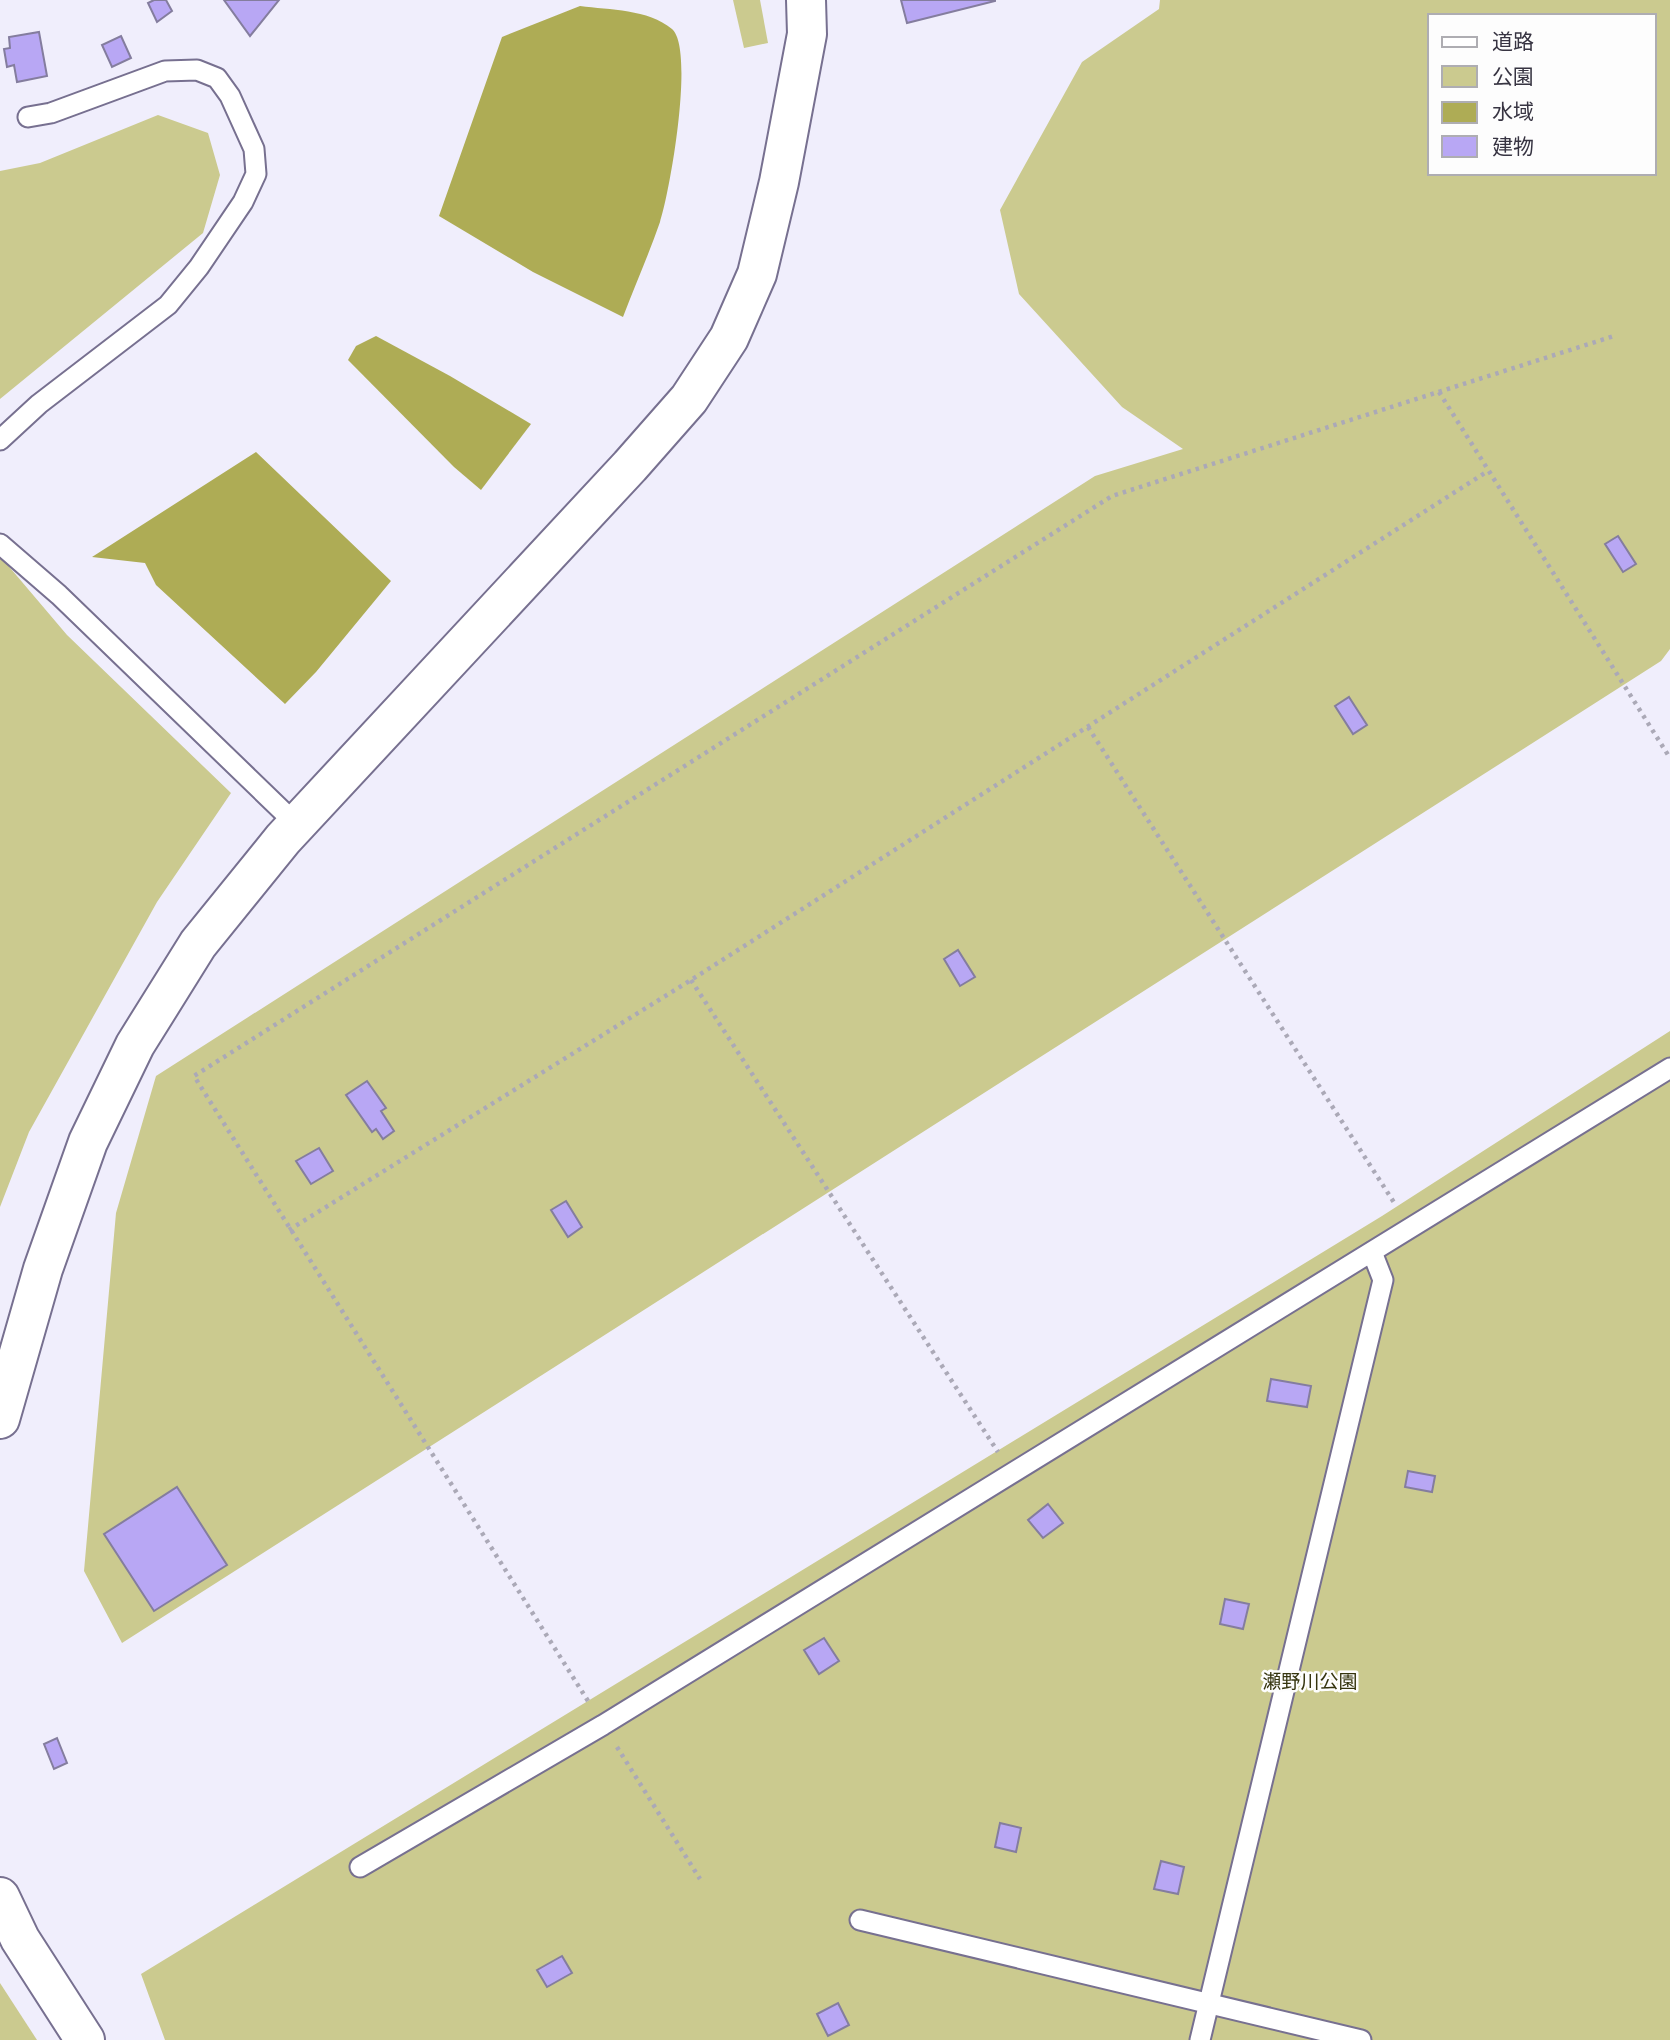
<svg xmlns="http://www.w3.org/2000/svg" width="1670" height="2040" font-family="Lato,'Noto Sans JP',sans-serif">
  <style>
    .green { fill: #cbca8f; fill-rule: evenodd }
    .water { fill: #aeac55 }
    .building { fill: #b8a7f4; stroke: #847d9e; stroke-width: 2 }
    .lines { fill: none; stroke-linecap: round; stroke-linejoin: round }
    .service-casing { stroke: #777090; stroke-width: 23 }
    .tertiary-casing { stroke: #777090; stroke-width: 42 }
    .path { stroke: #aba9b7; stroke-width: 4.5; stroke-dasharray: 3.5 5; stroke-linecap: butt }
    .service { stroke: #fff; stroke-width: 19 }
    .tertiary { stroke: #fff; stroke-width: 38 }
    .labels { text-anchor: middle; dominant-baseline: central; stroke-width: 5; stroke-linejoin: round; paint-order: stroke }
    .park-label { font-size: 19px; fill: #35340e; stroke: #fdfdfd }
  </style>
  <rect width="100%" height="100%" fill="#f0eefc"/>
  <g class="green">
    <polygon points="733,0 760,0 768,43 744,48"/>
    <path d="M1160,0h510v649l-9,12 -1539,982 -38,-72 32,-358 40,-137 939,-600 88,-27 -61,-42 -103,-113 -19,-84 82,-148 77,-53zM1430,16h224v157h-224z"/>
    <polygon points="158,115 208,133 220,175 203,233 0,399 0,171 40,163"/>
    <polygon points="0,556 67,635 231,793 157,902 29,1132 0,1207"/>
    <polygon points="1670,1031 1670,2040 165,2040 141,1974 1382,1216"/>
    <polygon points="0,1983 37,2040 0,2040"/>
  </g>
  <g class="water">
    <path d="M580,6c30,4 68,3 92,23 23,20 -2,163 -12,193 -11,32 -25,63 -37,95l-90,-45 -94,-56 63,-179z"/>
    <polygon points="376,336 450,376 531,424 481,490 454,467 348,360 356,346"/>
    <polygon points="256,452 391,581 316,672 285,704 156,585 145,563 92,557"/>
  </g>
  <g class="building">
    <polygon points="154,0 166,0 172,11 157,22 148,3"/>
    <polygon points="224,0 279,0 250,36"/>
    <polygon points="901,0 995,0 995,1 907,23"/>
    <polygon points="39,32 47,76 17,82 14,65 7,67 4,49 10,48 9,37"/>
    <polygon points="121,36 131,58 112,67 102,45"/>
    <polygon points="1618,536 1636,564 1623,572 1605,544"/>
    <polygon points="1349,697 1367,725 1353,734 1335,706"/>
    <polygon points="958,950 975,977 960,986 944,959"/>
    <polygon points="367,1081 386,1108 381,1111 394,1131 383,1139 376,1129 372,1132 346,1095"/>
    <polygon points="319,1148 333,1171 311,1184 296,1161"/>
    <polygon points="566,1201 582,1227 568,1237 551,1210"/>
    <polygon points="1271,1379 1311,1386 1307,1407 1267,1401"/>
    <polygon points="1408,1471 1435,1476 1432,1492 1405,1487"/>
    <polygon points="177,1487 227,1565 154,1611 104,1534"/>
    <polygon points="1048,1504 1063,1523 1043,1538 1028,1520"/>
    <polygon points="1225,1599 1249,1604 1243,1629 1220,1624"/>
    <polygon points="824,1638 839,1661 819,1674 804,1650"/>
    <polygon points="57,1738 67,1763 54,1769 44,1744"/>
    <polygon points="1000,1823 1021,1828 1016,1852 995,1847"/>
    <polygon points="1161,1861 1184,1867 1178,1894 1154,1889"/>
    <polygon points="562,1956 572,1973 547,1987 537,1970"/>
    <polygon points="838,2003 849,2025 828,2036 817,2014"/>
  </g>
  <g class="lines">
    <g class="service-casing">
      <g id="service">
        <polyline points="0,440 39,404 168,305 199,267 243,202 256,174 254,149 230,96 217,78 197,70 165,71 51,113 28,117"/>
        <polyline points="0,544 59,595 296,824"/>
        <polyline points="360,1867 603,1725 1670,1068"/>
        <polyline points="860,1920 1361,2040"/>
        <polyline points="1200,2040 1383,1280 1372,1252"/>
      </g>
    </g>
    <g class="tertiary-casing">
      <g id="tertiary">
        <polyline points="0,1419 43,1269 88,1142 135,1045 198,944 283,839 630,466 689,399 729,338 757,274 779,182 807,34 806,0"/>
        <polyline points="0,1897 20,1939 85,2040"/>
      </g>
    </g>
    <g class="path">
      <polyline points="1439,392 1670,758"/>
      <polyline points="1088,727 1395,1204"/>
      <polyline points="691,980 998,1452"/>
      <polyline points="289,1230 691,980 1488,471"/>
      <polyline points="588,1701 194,1076 1112,496 1614,336"/>
      <polyline points="617,1747 700,1879"/>
    </g>
    <use href="#service" class="service"/>
    <use href="#tertiary" class="tertiary"/>
  </g>
  <g class="labels">
    <g class="park-label">
      <text x="1310" y="1680">瀬野川公園</text>
    </g>
  </g>
  <rect x="1428" y="14" width="228" height="161" fill="#fdfdfd" stroke="#aeadb2" stroke-width="2"/>
  <rect x="1442" y="37" width="35" height="10" fill="#ffffff" stroke="#aeadb2" stroke-width="2"/>
  <text x="1492" y="49" font-size="21" fill="#373442">道路</text>
  <rect x="1442" y="66" width="35" height="21" fill="#cbca8f" stroke="#aeadb2" stroke-width="2"/>
  <text x="1492" y="84" font-size="21" fill="#373442">公園</text>
  <rect x="1442" y="102" width="35" height="21" fill="#aeac55" stroke="#aeadb2" stroke-width="2"/>
  <text x="1492" y="119" font-size="21" fill="#373442">水域</text>
  <rect x="1442" y="136" width="35" height="21" fill="#b8a7f4" stroke="#aeadb2" stroke-width="2"/>
  <text x="1492" y="154" font-size="21" fill="#373442">建物</text>
</svg>
